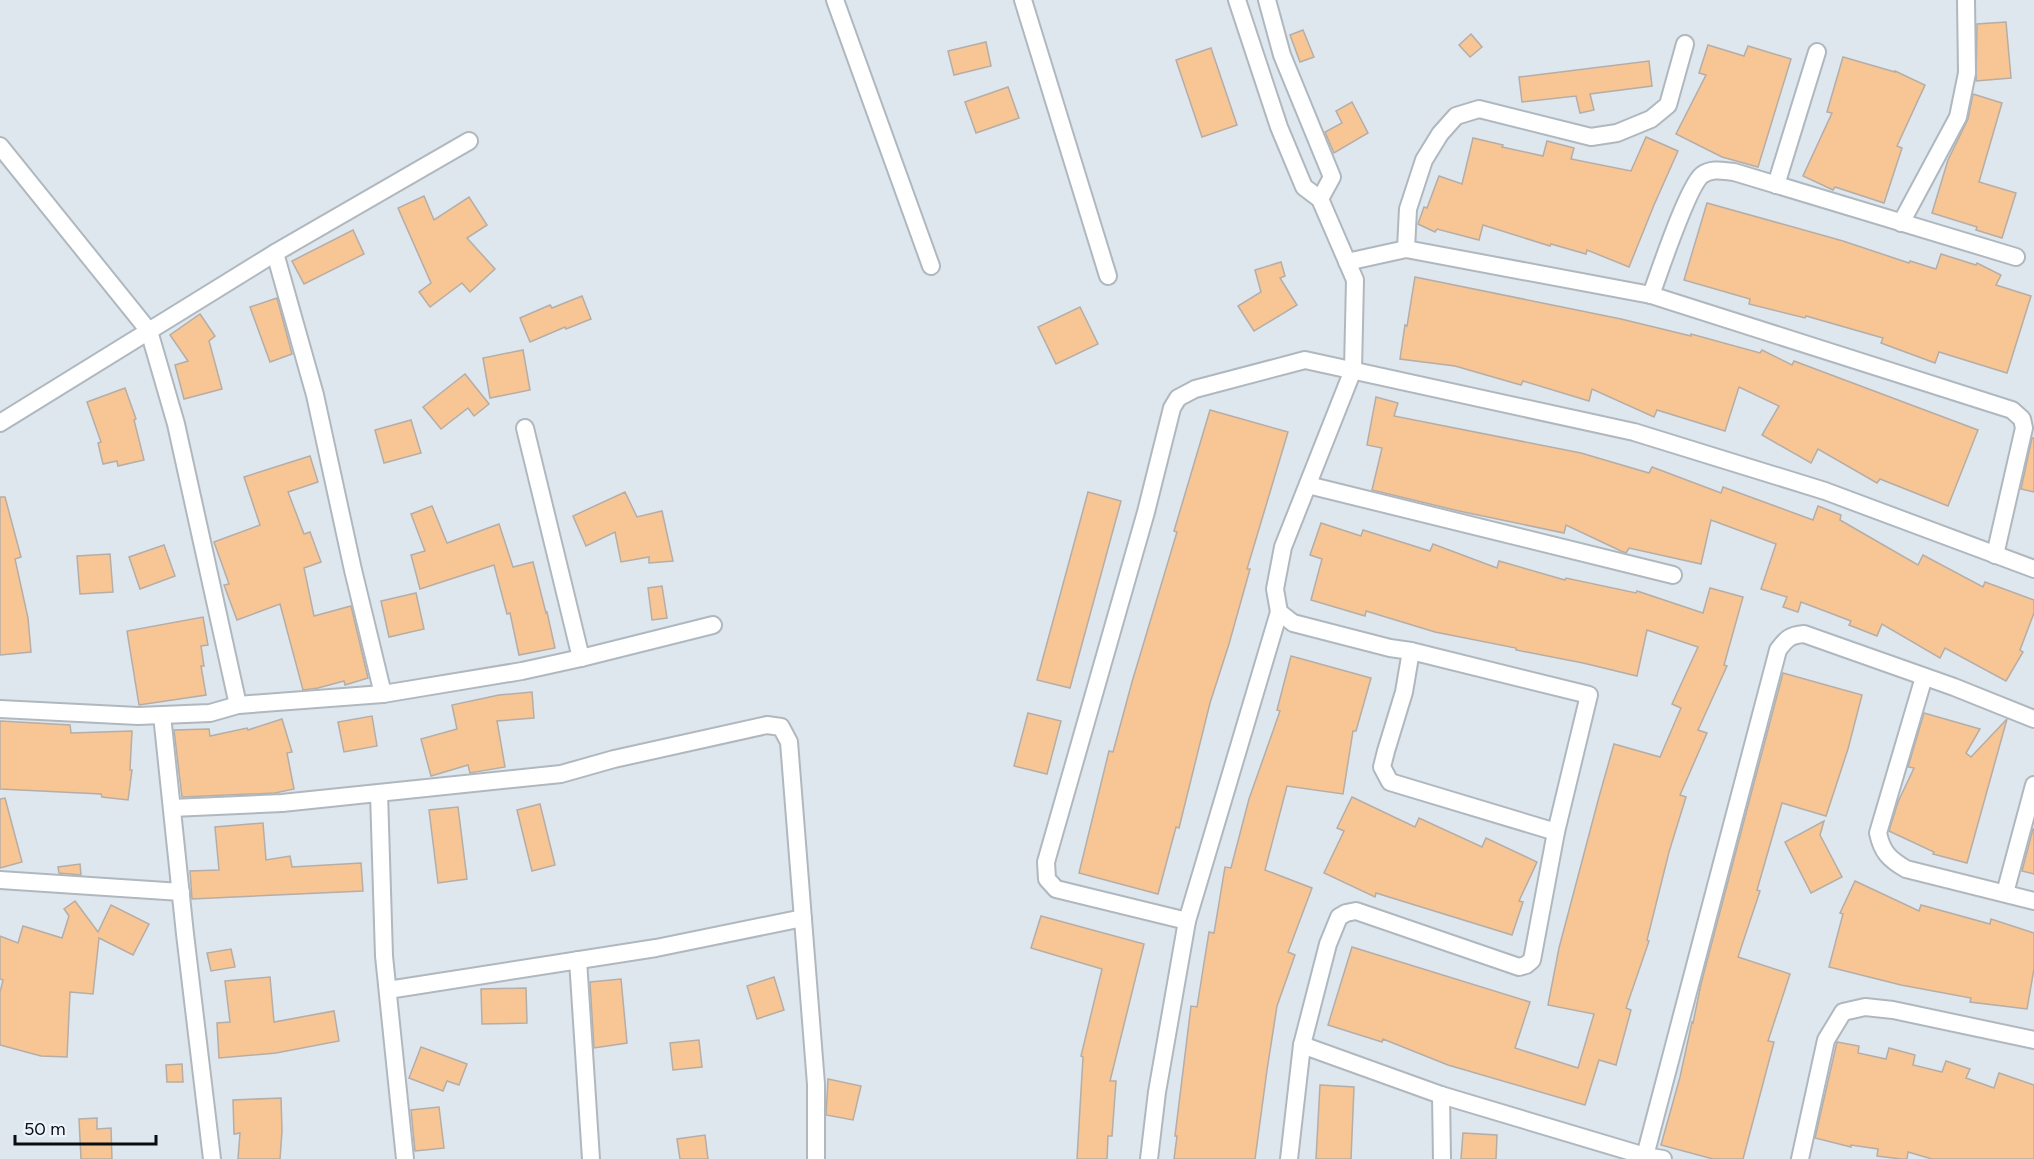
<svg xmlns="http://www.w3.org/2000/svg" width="2034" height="1159" font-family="Figtree,sans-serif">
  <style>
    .building { fill: #f8c695; stroke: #b5ada6; stroke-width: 1.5 }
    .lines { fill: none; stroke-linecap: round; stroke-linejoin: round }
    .street-casing { stroke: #b0b8bf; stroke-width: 20 }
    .street { stroke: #fff; stroke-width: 16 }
  </style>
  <rect width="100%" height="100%" fill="#dee6ee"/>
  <g class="building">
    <polygon points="2006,22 2011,78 1976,81 1977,24"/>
    <polygon points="1303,30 1314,57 1300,62 1290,35"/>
    <polygon points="1471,34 1482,47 1470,57 1459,45"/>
    <polygon points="986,42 991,66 954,75 948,51"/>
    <polygon points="1708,45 1744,56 1748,46 1791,59 1758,167 1722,157 1676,134 1706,75 1699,73"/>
    <polygon points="1211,48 1237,125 1202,137 1176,60"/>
    <polygon points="1843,57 1895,72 1895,71 1925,85 1897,146 1902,148 1884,203 1835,187 1833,190 1803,176 1832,113 1827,112"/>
    <polygon points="1649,61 1652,86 1590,94 1594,110 1580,113 1576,96 1522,102 1519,77"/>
    <polygon points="1008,87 1019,118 976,133 965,102"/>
    <polygon points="1973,94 2002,103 1979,182 2016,193 2002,238 1976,230 1977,227 1932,213 1948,160 1968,119"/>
    <polygon points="1352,102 1368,133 1334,153 1325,132 1342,123 1336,111"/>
    <polygon points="1646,137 1678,151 1654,205 1629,267 1587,250 1586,254 1551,244 1550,246 1483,225 1479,240 1437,229 1435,232 1418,224 1424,207 1427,208 1439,176 1462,184 1473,138 1503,145 1502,147 1543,156 1547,141 1574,148 1571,159 1631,171"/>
    <polygon points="424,196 434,220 469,197 487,225 467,238 495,269 470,292 462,283 430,307 419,292 431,283 398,208"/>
    <polygon points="1707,203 1843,241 1909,263 1910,261 1936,269 1941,254 1976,265 1977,263 2001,275 1996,285 2031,296 2007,373 1939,352 1935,363 1881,343 1883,338 1806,316 1805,318 1749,304 1750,299 1684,280"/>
    <polygon points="353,230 364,254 304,284 292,261"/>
    <polygon points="1281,262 1285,276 1280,278 1297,305 1254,331 1238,306 1261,292 1255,270"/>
    <polygon points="1415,277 1621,319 1691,336 1691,334 1760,353 1762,350 1792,365 1794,361 1978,430 1948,506 1880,479 1877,483 1818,449 1811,463 1762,435 1779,406 1739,387 1725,431 1657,410 1654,417 1592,389 1589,401 1523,381 1521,385 1455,366 1400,359 1405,325 1407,326"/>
    <polygon points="582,296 591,319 566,329 565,327 530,342 520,318 550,305 552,308"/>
    <polygon points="277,298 292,354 270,362 250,307"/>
    <polygon points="1080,307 1098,344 1056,364 1038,327"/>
    <polygon points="200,314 215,336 209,341 222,389 184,399 175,365 188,361 170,335"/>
    <polygon points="523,350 530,390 490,398 483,358"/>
    <polygon points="465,374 489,404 474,416 468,408 441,429 423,407"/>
    <polygon points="125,388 136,419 134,420 144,460 118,466 117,461 103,464 98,443 101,442 87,402"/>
    <polygon points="1376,397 1398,403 1394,416 1581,453 1649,473 1652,467 1721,493 1723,487 1813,520 1818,506 1841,515 1840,520 1918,565 1923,555 1983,587 1985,582 2034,600 2034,613 2020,650 2023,652 2006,681 1945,648 1940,658 1882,624 1877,636 1849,625 1851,621 1801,602 1798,612 1783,607 1787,597 1761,589 1776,544 1711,520 1701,564 1629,548 1626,553 1621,551 1566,525 1564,533 1459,511 1372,490 1382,448 1367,445"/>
    <polygon points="1210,410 1288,432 1247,569 1250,569 1229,644 1210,703 1179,828 1176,827 1158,894 1079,873 1109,751 1113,752 1132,682 1177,532 1174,531"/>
    <polygon points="411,420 421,453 384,463 375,430"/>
    <polygon points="2032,438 2034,438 2034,492 2021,489"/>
    <polygon points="310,456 318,482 288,492 304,534 310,532 321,562 304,568 314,616 351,606 368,678 345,685 344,681 318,688 303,690 280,604 237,620 224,585 229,584 214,542 260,525 244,477"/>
    <polygon points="625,492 637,517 662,511 673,561 649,563 649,557 621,562 615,532 586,546 573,516"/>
    <polygon points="1088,492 1121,501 1070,688 1037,680"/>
    <polygon points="0,497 5,497 21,557 15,559 28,618 31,652 0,655"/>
    <polygon points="432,506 447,543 499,524 513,567 533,562 546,613 547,612 555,648 519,655 510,613 507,614 494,565 420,589 411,555 425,551 411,514"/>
    <polygon points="1321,523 1361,536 1363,530 1430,551 1433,544 1497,568 1499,561 1565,580 1566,578 1636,593 1637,591 1703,613 1710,588 1743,597 1724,665 1727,666 1698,730 1707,733 1680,795 1686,797 1669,852 1647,940 1649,941 1626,1008 1631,1010 1616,1065 1599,1060 1585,1105 1448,1065 1383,1039 1382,1042 1328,1025 1352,947 1530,1002 1515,1048 1578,1068 1594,1014 1548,1005 1559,948 1599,797 1614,744 1660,757 1681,708 1672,704 1698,647 1647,630 1637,676 1583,663 1516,650 1516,648 1435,632 1366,611 1365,616 1311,600 1322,559 1310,555"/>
    <polygon points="164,545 175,576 140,589 129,557"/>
    <polygon points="110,554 113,592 80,594 77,556"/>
    <polygon points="662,586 667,618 652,620 648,588"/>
    <polygon points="416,593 424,629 389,637 381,601"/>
    <polygon points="203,617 208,645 201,646 204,666 201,666 206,695 139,705 127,631"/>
    <polygon points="1291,656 1371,678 1356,731 1353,731 1343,794 1287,786 1265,870 1312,888 1288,952 1295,955 1277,1006 1267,1070 1255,1159 1174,1159 1177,1136 1175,1136 1191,1006 1197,1007 1209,932 1214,933 1225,867 1231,868 1249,799 1280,711 1277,710"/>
    <polygon points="1783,673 1862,695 1848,749 1826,816 1782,803 1757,890 1760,891 1738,957 1790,974 1768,1041 1774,1042 1743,1159 1713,1159 1661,1145 1680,1077 1692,1022 1693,1023 1701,984"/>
    <polygon points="532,692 534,718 497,721 505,767 470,773 468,765 431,776 421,739 457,729 452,705 499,695"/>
    <polygon points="1028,713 1061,721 1047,774 1014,766"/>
    <polygon points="1924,713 1980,729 1966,753 1971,757 2007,719 1967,863 1933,854 1934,852 1889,831 1898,802 1914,768 1908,767"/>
    <polygon points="372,716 377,746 344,752 338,722"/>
    <polygon points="282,719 292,752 287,753 294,789 275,793 182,797 174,730 209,729 210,736 247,728 248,730"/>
    <polygon points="0,721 70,725 71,733 132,731 130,770 132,770 128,800 102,797 101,794 0,789"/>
    <polygon points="1352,797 1415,827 1419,818 1482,847 1486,838 1537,862 1519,901 1523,902 1512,935 1376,893 1375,897 1324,873 1344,831 1337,828"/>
    <polygon points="5,798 22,862 0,868 0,799"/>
    <polygon points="540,804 555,865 532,871 517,810"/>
    <polygon points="458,807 467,879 438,883 429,810"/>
    <polygon points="1824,821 1820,835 1842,877 1811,893 1785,842"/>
    <polygon points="263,823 266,860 290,856 292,867 361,863 363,891 192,899 190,871 219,870 215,827"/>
    <polygon points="2033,829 2034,829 2034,874 2022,871"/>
    <polygon points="80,864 81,875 59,873 58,867"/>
    <polygon points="1855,881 1919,911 1921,905 1990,924 1991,919 2034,933 2034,969 2027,1009 1970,1002 1971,998 1901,985 1829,967 1843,914 1840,913"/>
    <polygon points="75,901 98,932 111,905 149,924 133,955 99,938 93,994 70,992 67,1057 41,1056 0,1045 0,992 3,980 0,979 0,936 18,943 23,926 62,938 69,916 64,909"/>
    <polygon points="1041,916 1144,944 1110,1081 1116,1081 1112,1136 1108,1136 1107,1159 1077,1159 1083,1057 1081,1056 1102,969 1031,948"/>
    <polygon points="231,949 235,967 211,971 207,953"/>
    <polygon points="270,977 274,1022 334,1011 339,1041 276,1053 219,1058 217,1023 230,1022 225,981"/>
    <polygon points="774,977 784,1010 757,1019 747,986"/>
    <polygon points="621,979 627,1043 594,1048 590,982"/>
    <polygon points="526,988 527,1023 482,1024 481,989"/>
    <polygon points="699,1040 702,1067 673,1070 670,1043"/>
    <polygon points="1837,1042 1859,1046 1858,1053 1886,1059 1889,1048 1915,1055 1913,1065 1942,1072 1946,1061 1970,1069 1966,1078 1994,1088 1999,1073 2034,1085 2034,1159 1932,1159 1908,1152 1907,1159 1901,1159 1877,1156 1878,1149 1851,1145 1851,1147 1815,1138"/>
    <polygon points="421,1047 467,1064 459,1085 447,1081 443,1091 409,1078"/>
    <polygon points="182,1064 183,1082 167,1082 166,1065"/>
    <polygon points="828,1079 861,1086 853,1120 826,1115"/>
    <polygon points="1320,1085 1354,1087 1351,1159 1316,1159"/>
    <polygon points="281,1098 282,1131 280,1159 238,1159 240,1133 234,1134 233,1100"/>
    <polygon points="439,1107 444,1148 415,1151 411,1110"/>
    <polygon points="97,1118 97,1129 111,1128 112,1159 81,1159 79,1119"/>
    <polygon points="1463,1133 1497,1135 1496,1159 1461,1159"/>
    <polygon points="705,1135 708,1159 680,1159 677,1139"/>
  </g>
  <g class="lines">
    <g class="street-casing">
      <g id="street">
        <polyline points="835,0 931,266"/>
        <polyline points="1023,0 1108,276"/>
        <polyline points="1237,0 1279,127 1304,187 1320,199 1355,280 1353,370 1283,547 1275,589 1279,612 1293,623 1390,648 1411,651 1404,692 1386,751 1382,767 1390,782 1556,832"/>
        <polyline points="1267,0 1282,55 1332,177 1320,199"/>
        <polyline points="0,146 149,331 176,424 238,705"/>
        <polyline points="1776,185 1817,52"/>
        <polyline points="1901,223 1958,117 1967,73 1966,0"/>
        <polyline points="1406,249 1408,209 1424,160 1440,134 1456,116 1479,109 1591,137 1617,133 1651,119 1668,105 1685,44"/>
        <polyline points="275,253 315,395 353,570 383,694"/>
        <polyline points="1347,262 1406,249 1651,295 2012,410 2022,419 2024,428 1995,555"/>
        <path d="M1651,295c8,-22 37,-109 51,-120 10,-7 21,-4 32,-3l282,85"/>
        <polyline points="0,423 275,253 469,141"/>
        <polyline points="525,428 581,658"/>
        <polyline points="1308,485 1673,575"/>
        <path d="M1924,677l-46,156c4,19 11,26 28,36l128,32"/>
        <polyline points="0,709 138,716 210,713 238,705 383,694 522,671 581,658 713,625"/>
        <polyline points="162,715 185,934 212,1159"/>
        <polyline points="379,793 384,956 405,1159"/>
        <polyline points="172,808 282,803 561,774 614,759 767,725 781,727 789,742 816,1084 816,1159"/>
        <polyline points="0,880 181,892"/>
        <polyline points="2005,893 2034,785"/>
        <polyline points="1187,921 1056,889 1047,879 1046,862 1146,512 1172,408 1178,398 1195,389 1305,360 1634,432 1825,491 2034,569"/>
        <polyline points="578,960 591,1159"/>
        <polyline points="388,990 656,948 803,918"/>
        <polyline points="1302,1045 1441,1095 1645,1156 1663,1159"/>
        <polyline points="1441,1095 1442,1159"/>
        <path d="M1645,1156l133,-506c8,-11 12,-15 26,-16l150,53 80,32"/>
        <polyline points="1149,1159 1157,1092 1187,921 1279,612"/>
        <polyline points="1289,1159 1302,1045 1328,944 1339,917 1346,913 1356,911 1519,967 1526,965 1532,960 1556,832 1589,695 1411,651"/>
        <polyline points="1800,1159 1826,1040 1843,1012 1865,1007 1893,1010 2034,1040"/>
      </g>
    </g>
    <use href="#street" class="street"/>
  </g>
  <path d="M15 1135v9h141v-9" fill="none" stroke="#0a0d0f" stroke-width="3"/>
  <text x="24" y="1135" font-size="18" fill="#0a0d0f" stroke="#ecf3fb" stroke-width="4.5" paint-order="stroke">50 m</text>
</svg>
